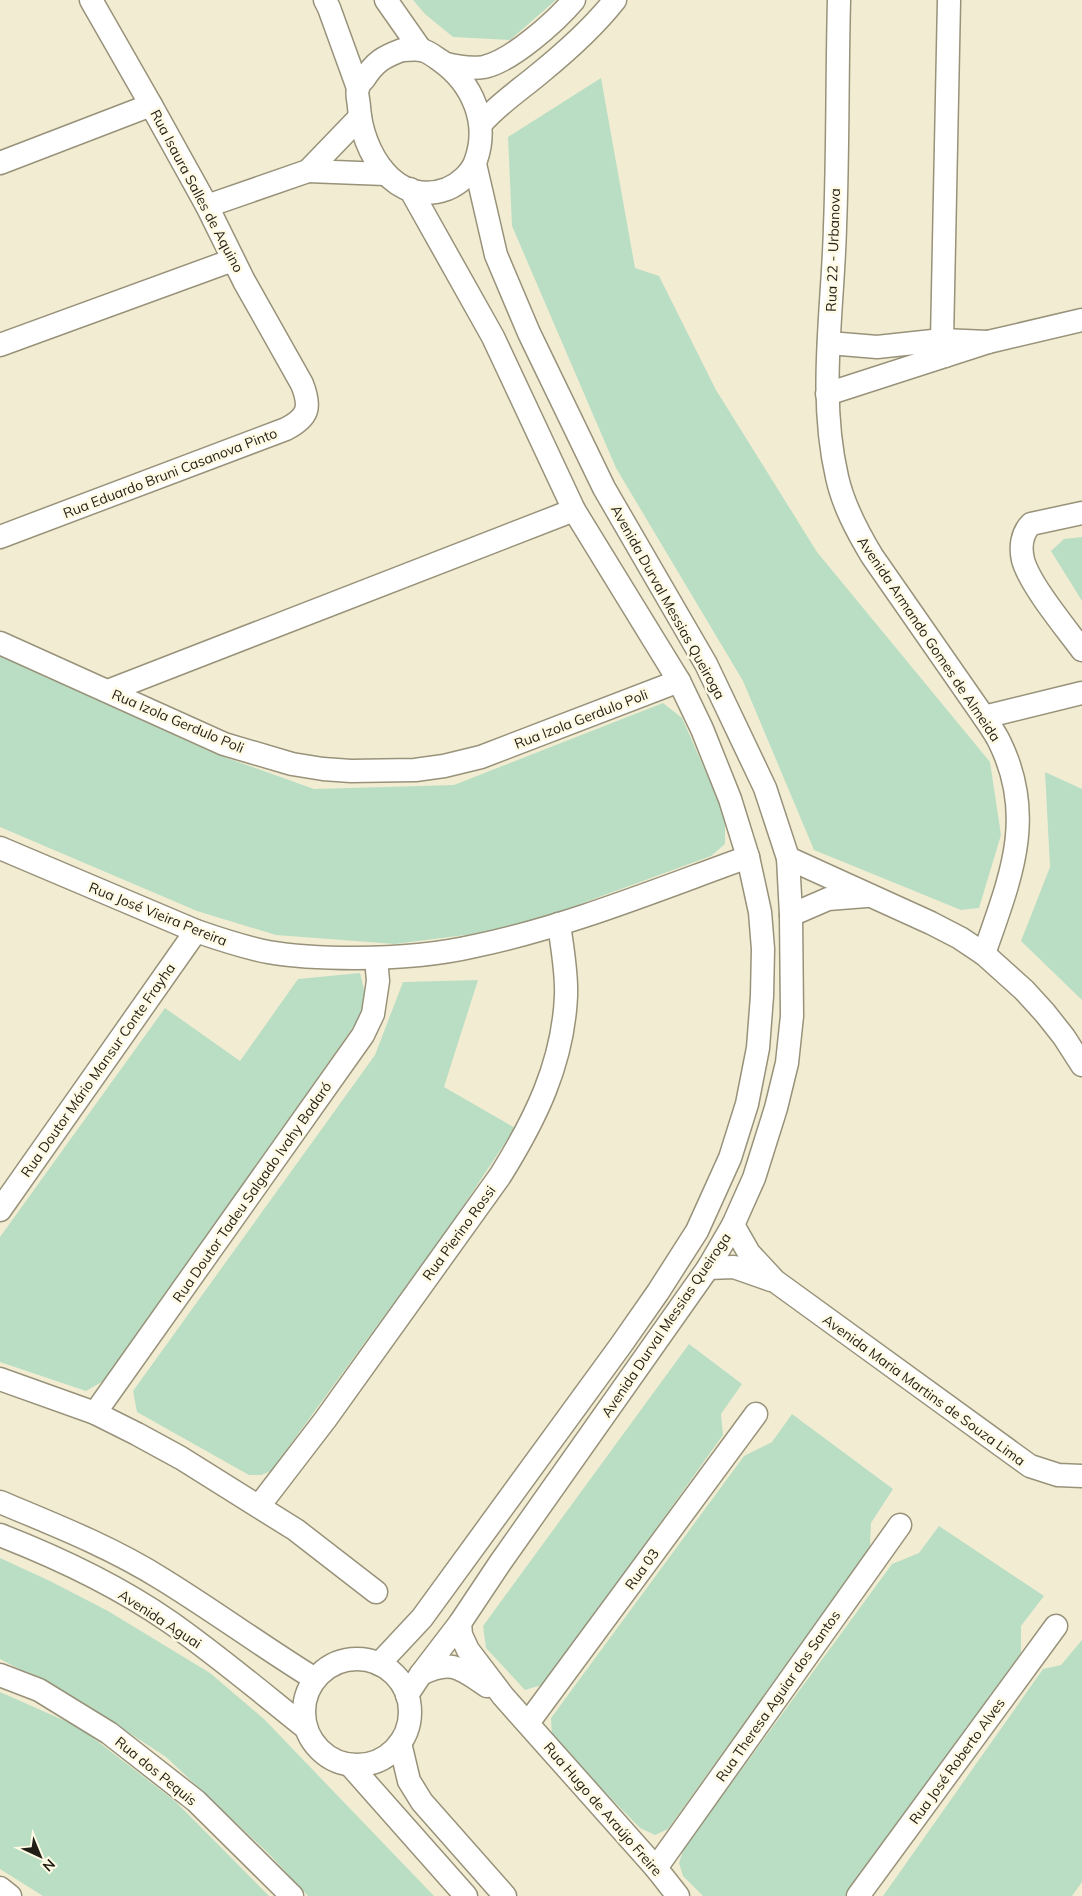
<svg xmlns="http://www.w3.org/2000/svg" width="1082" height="1896" font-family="Mulish,sans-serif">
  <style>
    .green { fill: #badec4 }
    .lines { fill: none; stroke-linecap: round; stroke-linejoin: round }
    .minor-casing { stroke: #98927a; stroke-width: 25 }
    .minor { stroke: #fff; stroke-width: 22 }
    .labels { text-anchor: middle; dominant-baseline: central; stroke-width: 5; stroke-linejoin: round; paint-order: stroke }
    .street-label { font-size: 14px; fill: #201e15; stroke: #fefae4 }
  </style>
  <rect width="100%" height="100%" fill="#f2edd2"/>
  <g class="green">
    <polygon points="413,0 556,0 510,40 453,37 425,14"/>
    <polygon points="601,78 635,268 659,276 716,390 817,552 990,762 1001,835 979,908 961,910 814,850 743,681 616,468 512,226 508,137"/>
    <polygon points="1082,537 1082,601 1051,551 1064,539"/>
    <polygon points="0,656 216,754 314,789 454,785 663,703 682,718 725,815 725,844 711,856 512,929 395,944 276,935 197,911 0,827"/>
    <polygon points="1045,772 1082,789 1082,1000 1021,941 1050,867"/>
    <polygon points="360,973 368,1006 105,1380 86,1391 0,1362 0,1237 165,1008 240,1061 298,979"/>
    <polygon points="478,980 444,1087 515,1128 452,1223 271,1471 261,1475 249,1475 137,1412 133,1391 375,1055 403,982"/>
    <polygon points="689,1344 742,1384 721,1414 723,1435 545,1684 525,1690 486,1648 483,1626"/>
    <polygon points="792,1414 893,1489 871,1523 870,1547 668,1829 655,1835 640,1828 552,1738 551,1718 744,1456 772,1442"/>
    <polygon points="939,1526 1044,1596 1021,1626 1021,1653 845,1896 703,1896 683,1876 679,1863 684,1848 892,1564 919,1553"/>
    <polygon points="0,1558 50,1581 108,1611 210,1673 264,1719 434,1896 308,1896 269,1854 166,1757 82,1702 0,1659"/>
    <polygon points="1082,1640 1082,1882 1072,1896 883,1896 1043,1669 1061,1665"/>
    <polygon points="0,1692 79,1727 175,1801 269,1896 43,1896 0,1869"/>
  </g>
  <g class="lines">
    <g class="minor-casing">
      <g id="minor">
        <polyline points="325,0 329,8 358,88"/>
        <polyline points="386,0 421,50"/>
        <path d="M839,0c-2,76 -1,152 -4,227 -2,83 -17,168 2,250 6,28 20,54 35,79l112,161c6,9 12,17 16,26 37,76 9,138 -16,211"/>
        <path d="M402,50c6,0 13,-1 19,0 7,1 14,7 20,11 32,23 48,62 35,99 -4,13 -17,24 -29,29 -52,19 -85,-37 -88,-82 0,-5 -3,-14 -1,-19 0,-3 4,-7 6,-9 11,-17 19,-22 38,-29z"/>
        <path d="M446,64c12,3 25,5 38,3 28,-6 72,-46 90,-67"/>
        <polyline points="360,117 308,171 385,174"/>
        <path d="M481,124c17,-20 39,-34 59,-51 27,-22 53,-45 75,-73"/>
        <polyline points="0,163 151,105"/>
        <polyline points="207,206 308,171"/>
        <polyline points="988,342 1082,320"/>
        <polyline points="0,345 233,260"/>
        <polyline points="945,356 942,340 949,0"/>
        <polyline points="827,394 988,342 942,340 877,347 829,343"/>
        <path d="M1082,513l-51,11c-9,9 -11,23 -8,36 7,25 42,67 59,90"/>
        <path d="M0,537l286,-108c23,-12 25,-22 16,-45l-58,-103 -37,-75 -56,-101 -60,-105"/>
        <polyline points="0,643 224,744 292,764 323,769 351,771 415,770 444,766 481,757 679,681"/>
        <polyline points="108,691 574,510"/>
        <polyline points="984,717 1082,693"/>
        <path d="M0,848l196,83c23,8 47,16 72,21 28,5 58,6 87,6 39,0 81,-3 120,-12 92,-19 184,-57 273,-89"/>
        <polyline points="788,858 931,923 960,938 984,954 1024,990 1045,1013 1064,1037 1082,1065"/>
        <polyline points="791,915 828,899 866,896"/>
        <polyline points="0,1210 196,931"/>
        <polyline points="733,1225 749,1253 775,1281 1030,1466 1058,1475 1082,1476"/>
        <polyline points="708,1268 734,1267 771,1280"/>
        <polyline points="0,1379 95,1413 137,1434 181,1458 296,1530 376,1592"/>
        <polyline points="95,1413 363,1035 373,1014 378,981 376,958"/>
        <path d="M0,1502c55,23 111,45 162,77 52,32 101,68 153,100"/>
        <path d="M259,1506l66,-86 175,-244c35,-56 63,-112 66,-180 1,-24 -4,-49 -7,-72"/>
        <path d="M0,1535c59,23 118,51 170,87 47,33 91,70 136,106"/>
        <polyline points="460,1623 461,1635 468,1650 503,1696 656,1868 678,1896"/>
        <circle cx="357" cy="1712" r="53"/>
        <polyline points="379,1664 422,1618 621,1345 658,1292 697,1231 730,1158 747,1104 758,1048 762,996 763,949 760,912 748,857 730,799 702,729 679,681 574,510 493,337 410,189"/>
        <path d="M421,1674c31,-15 39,-6 66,12"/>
        <polyline points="0,1675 39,1690 109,1733 196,1801 292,1896"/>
        <polyline points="407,1695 421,1674 460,1623 500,1563 708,1268 733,1225 754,1178 776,1108 787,1063 792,1016 791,915 788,858 765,788 706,664 604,488 529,333 496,255 475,164"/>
        <polyline points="528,1723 756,1414"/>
        <polyline points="400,1743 409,1781 422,1802 505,1896"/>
        <polyline points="350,1765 466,1896"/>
        <polyline points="656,1868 900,1525"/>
        <polyline points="0,1888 10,1896"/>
        <polyline points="858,1896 1056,1626"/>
      </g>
    </g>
    <use href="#minor" class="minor"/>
  </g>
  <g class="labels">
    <g class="street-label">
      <text transform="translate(197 191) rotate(62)">Rua Isaura Salles de Aquino</text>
      <text transform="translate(833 250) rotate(-88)">Rua 22 - Urbanova</text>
      <text transform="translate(170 473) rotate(-21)">Rua Eduardo Bruni Casanova Pinto</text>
      <text transform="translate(668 602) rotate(61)">Avenida Durval Messias Queiroga</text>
      <text transform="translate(929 639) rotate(56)">Avenida Armando Gomes de Almeida</text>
      <text transform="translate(581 719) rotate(-21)">Rua Izola Gerdulo Poli</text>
      <text transform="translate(178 721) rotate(23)">Rua Izola Gerdulo Poli</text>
      <text transform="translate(158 914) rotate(22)">Rua José Vieira Pereira</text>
      <text transform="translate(98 1070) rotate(-55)">Rua Doutor Mário Mansur Conte Frayha</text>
      <text transform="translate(252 1192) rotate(-55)">Rua Doutor Tadeu Salgado Ivahy Badaró</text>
      <text transform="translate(459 1233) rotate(-54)">Rua Pierino Rossi</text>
      <text transform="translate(666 1325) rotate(-56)">Avenida Durval Messias Queiroga</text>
      <text transform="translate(924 1390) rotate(36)">Avenida Maria Martins de Souza Lima</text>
      <text transform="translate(642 1569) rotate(-54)">Rua 03</text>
      <text transform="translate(160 1619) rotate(33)">Avenida Aguai</text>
      <text transform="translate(778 1696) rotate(-55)">Rua Theresa Aguiar dos Santos</text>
      <text transform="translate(957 1761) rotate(-54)">Rua José Roberto Alves</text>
      <text transform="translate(156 1771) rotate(39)">Rua dos Pequis</text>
      <text transform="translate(603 1809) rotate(49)">Rua Hugo de Araújo Freire</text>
    </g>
  </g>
  <g transform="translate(40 1856) rotate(136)" stroke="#fefae4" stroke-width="4" paint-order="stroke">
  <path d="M0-4L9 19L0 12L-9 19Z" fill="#201e15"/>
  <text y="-8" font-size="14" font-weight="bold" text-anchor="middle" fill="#201e15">N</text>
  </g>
</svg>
